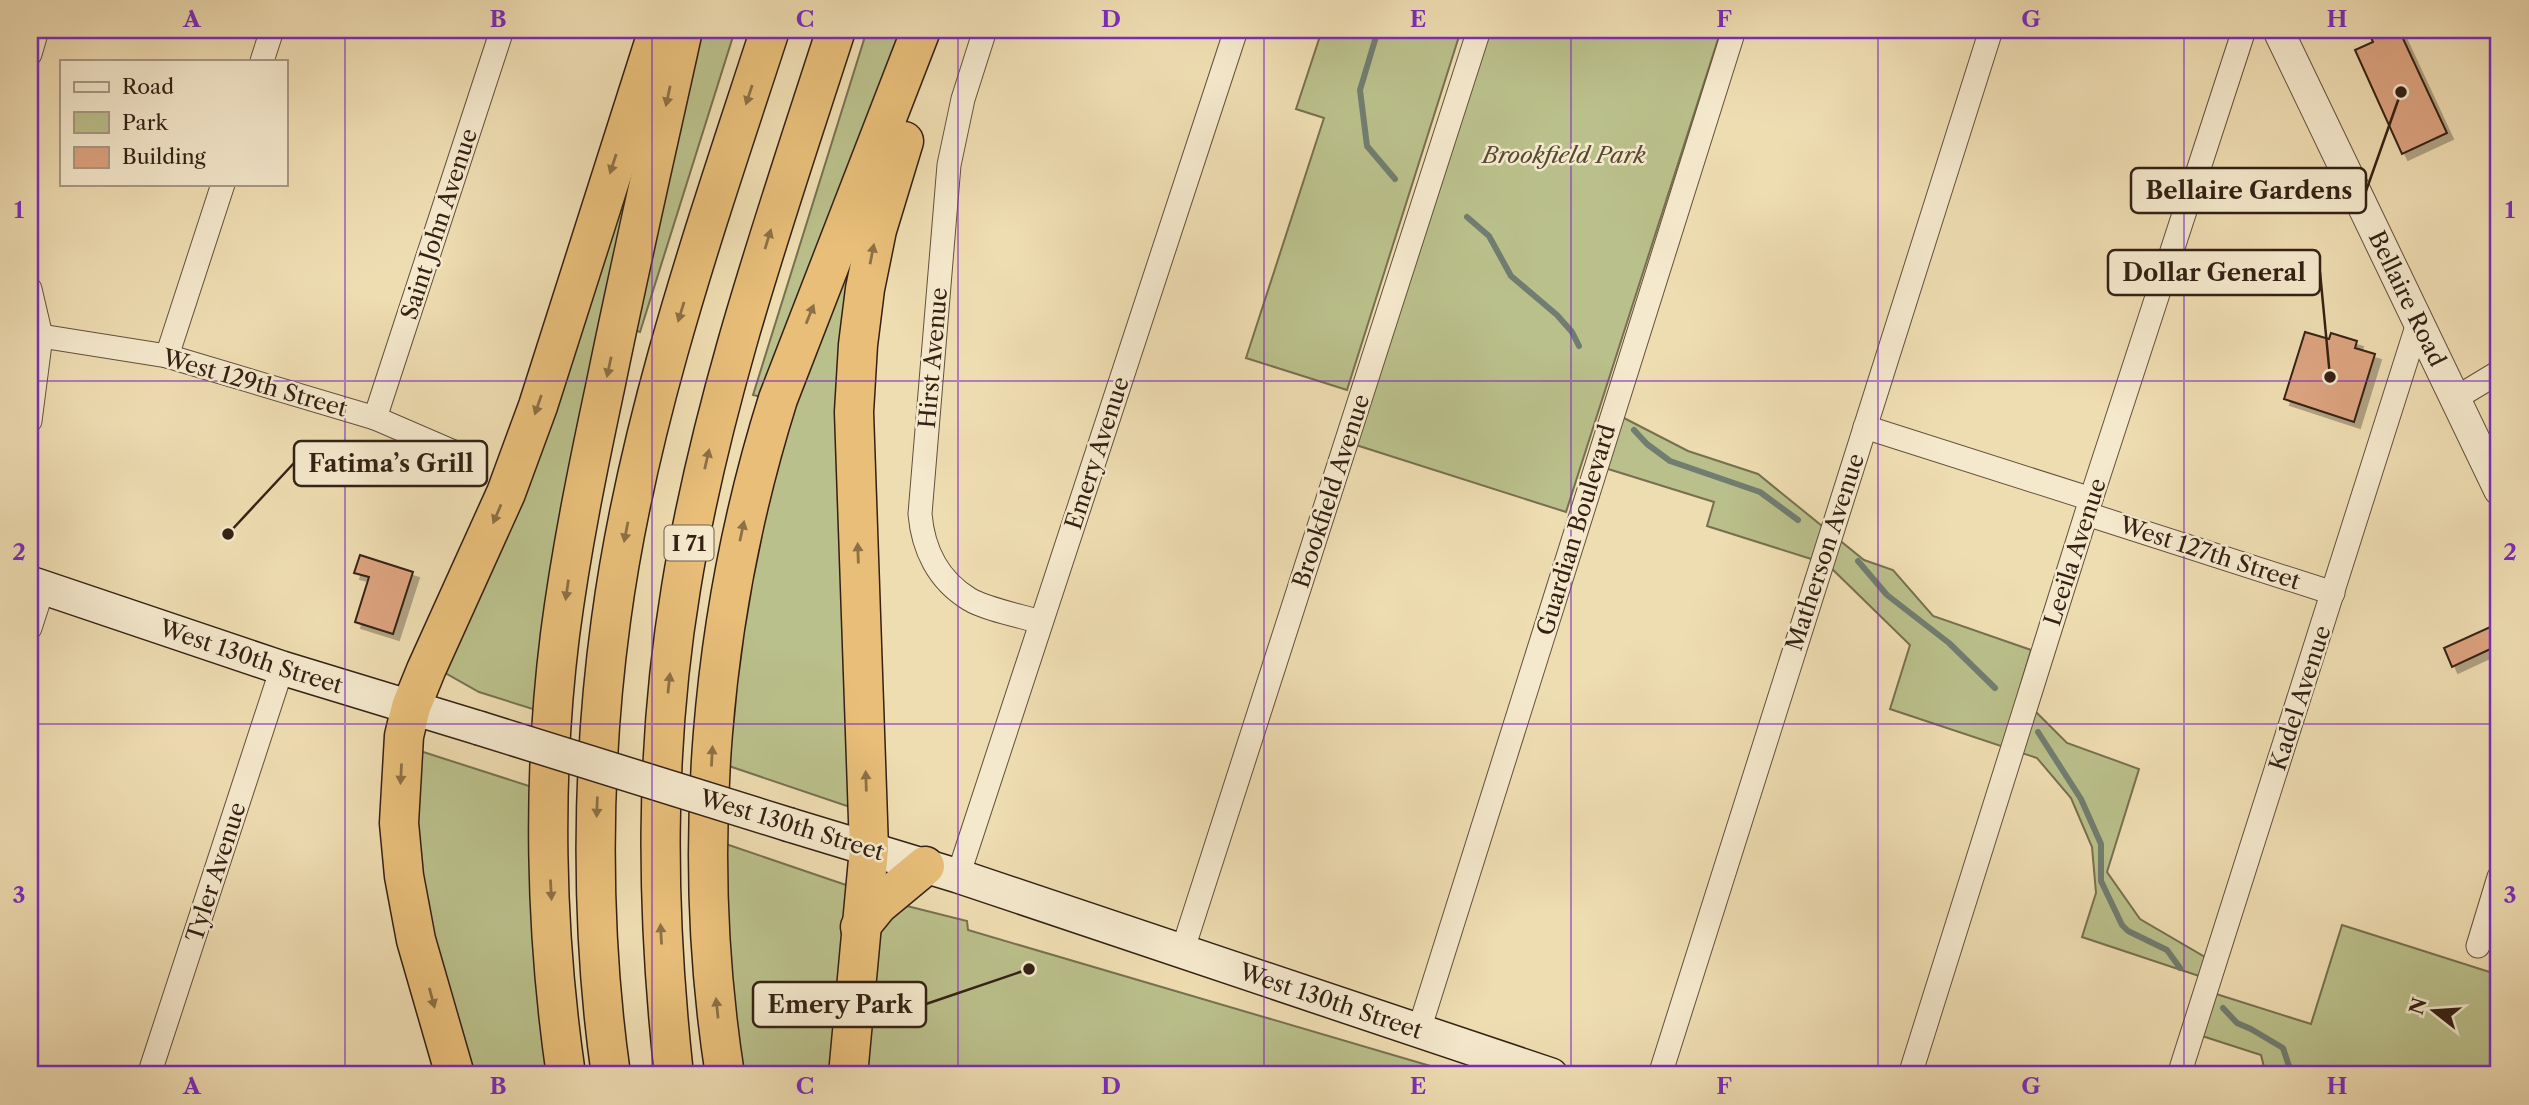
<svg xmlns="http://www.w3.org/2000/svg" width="2529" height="1105" font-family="'Libre Caslon Text',serif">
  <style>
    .green { fill: #bac08b; stroke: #777050; stroke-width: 2 }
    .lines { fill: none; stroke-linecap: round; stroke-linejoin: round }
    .stream { stroke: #717d70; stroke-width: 6 }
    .building { fill: #dda480; stroke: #342114; stroke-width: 2; filter: url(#shadow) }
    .minor-casing { stroke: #63503c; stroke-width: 25 }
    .tertiary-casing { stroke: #63503c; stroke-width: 32 }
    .secondary-casing { stroke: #342114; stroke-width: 36 }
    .motorway-casing { stroke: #342114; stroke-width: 41 }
    .minor { stroke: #f5e9cd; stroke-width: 23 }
    .tertiary { stroke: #f5e9cd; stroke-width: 30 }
    .secondary { stroke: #f5e9cd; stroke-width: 33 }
    .motorway { stroke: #e8be79; stroke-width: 38 }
    .secondary-bridge-casing { stroke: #342114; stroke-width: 36; stroke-linecap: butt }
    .secondary-bridge { stroke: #f5e9cd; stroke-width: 33 }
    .oneway { fill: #8e7046 }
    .grid { fill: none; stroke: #7b2cbf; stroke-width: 2; stroke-opacity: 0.55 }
    .labels { text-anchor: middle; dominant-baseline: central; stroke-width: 5; stroke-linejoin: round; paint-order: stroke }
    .shield { fill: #f5e9cd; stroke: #6e5d4c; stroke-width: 2 }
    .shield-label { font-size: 21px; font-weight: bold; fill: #342114 }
    .park-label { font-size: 23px; font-style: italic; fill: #564932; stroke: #f5e9cd }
    .street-label { font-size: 23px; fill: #342114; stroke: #f5e9cd }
    .leader { fill: none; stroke: #342114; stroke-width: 2.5 }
    .callout-dot { fill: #342114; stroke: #f5e9cd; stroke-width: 2.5 }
    .callout { fill: #f5e9cd; stroke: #342114; stroke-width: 2.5 }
    .callout-label { font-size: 24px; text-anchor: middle; font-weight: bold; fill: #342114 }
    .neatline { fill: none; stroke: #7b2cbf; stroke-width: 2.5 }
    .grid-label { font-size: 23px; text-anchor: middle; font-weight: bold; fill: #7b2cbf }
  </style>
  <defs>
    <filter id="shadow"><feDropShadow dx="6" dy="6" stdDeviation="0" flood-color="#0004"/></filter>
  </defs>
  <rect width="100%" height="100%" fill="#efddb2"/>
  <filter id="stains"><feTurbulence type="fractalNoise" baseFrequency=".00286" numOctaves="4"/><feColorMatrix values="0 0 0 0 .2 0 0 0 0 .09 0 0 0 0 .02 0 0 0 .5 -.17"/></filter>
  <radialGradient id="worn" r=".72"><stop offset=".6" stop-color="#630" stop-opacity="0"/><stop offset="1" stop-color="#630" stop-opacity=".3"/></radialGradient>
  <g class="green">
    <polygon points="692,30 735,30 640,332 628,328"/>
    <polygon points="867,30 911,30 766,398 753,395"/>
    <polygon points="1322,30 1461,30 1347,390 1246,358 1324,118 1296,109"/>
    <polygon points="1487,30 1721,30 1566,512 1356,445"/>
    <polygon points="650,110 539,711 479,692 440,670"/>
    <polygon points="898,116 863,245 849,802 847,806 723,764 761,498"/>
    <polygon points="1622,417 1688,451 1758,474 1864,560 1893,570 1933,616 2031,650 2018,694 2067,743 2139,769 2107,872 2140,919 2210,960 2205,978 2082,937 2096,893 2092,847 2071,798 2037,758 1890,709 1910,645 1827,564 1707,526 1714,502 1605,468"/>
    <path d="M414,749l118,38c1,97 3,193 15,288h-83l-51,-222z"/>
    <polygon points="720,842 849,886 831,1075 736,1075"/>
    <polygon points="907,906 967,921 968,930 1461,1075 865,1075 873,941 898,910"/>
    <polygon points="2342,925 2499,975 2499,1075 2266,1075 2261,1055 2196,1034 2210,992 2311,1024"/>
  </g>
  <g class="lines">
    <g class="stream">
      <polyline points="1378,30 1360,90 1367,146 1395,179"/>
      <polyline points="1467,217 1489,236 1511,276 1557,315 1572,332 1579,346"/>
      <polyline points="1634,430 1647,444 1670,461 1760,492 1798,520"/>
      <polyline points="1858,561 1887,595 1949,643 1995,688"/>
      <polyline points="2038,732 2081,799 2101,844 2101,881 2122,925 2128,931 2167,950 2180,968"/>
      <polyline points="2223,1008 2237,1023 2251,1029 2283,1048 2292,1075"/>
    </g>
  </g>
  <g class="building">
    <polygon points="2368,30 2399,30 2447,133 2402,154 2355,50 2373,42"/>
    <polygon points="2305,332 2329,339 2331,333 2357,341 2355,348 2375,354 2354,422 2284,399"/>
    <polygon points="360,555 413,572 393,634 355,622 369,577 354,573"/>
    <polygon points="2499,623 2499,645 2452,667 2444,648"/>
  </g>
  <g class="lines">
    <g class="minor-casing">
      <g id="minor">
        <path d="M985,30l-22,69 -14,66 -29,349c3,35 18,66 49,85 16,10 52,17 72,23"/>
        <polyline points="30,54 37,30"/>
        <polyline points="262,61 272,30"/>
        <polyline points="30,289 41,336 30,421"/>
        <polyline points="41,336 167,356 375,418 463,456"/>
        <polyline points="167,356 223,184"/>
        <polyline points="2456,398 2499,372"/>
        <polyline points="375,418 502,30"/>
        <polyline points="1865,427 2091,499"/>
        <polyline points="2087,514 2333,593"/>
        <polyline points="30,628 43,588"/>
        <polyline points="958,876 1236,30"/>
        <polyline points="2478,946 2499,877"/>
        <polyline points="1182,952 1479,30"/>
        <polyline points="1419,1030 1734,30"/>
        <polyline points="149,1075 282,668"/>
        <polyline points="1660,1075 1991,30"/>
        <polyline points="1910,1075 2091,499 2244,30"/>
        <polyline points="2179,1075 2419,320"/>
      </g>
    </g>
    <g class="tertiary-casing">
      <g id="tertiary">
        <path id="s1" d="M2278,30l221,460"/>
      </g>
    </g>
    <g class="secondary-casing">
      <g id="secondary">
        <path id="s2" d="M30,583l252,85 197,60"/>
        <path id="s3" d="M790,825l168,51 593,199"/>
      </g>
    </g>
    <g class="motorway-casing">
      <g id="motorway">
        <polyline points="860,927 878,905 925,866"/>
        <polyline points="455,1075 416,940 404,876 399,823 404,736 411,707 426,670 506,493 538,406 658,30"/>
        <path d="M566,1075c-21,-144 -24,-296 -6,-440 11,-85 28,-168 46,-252 24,-118 51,-235 77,-353"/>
        <path d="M611,1075c-21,-147 -20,-308 0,-455 27,-202 96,-397 159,-590"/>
        <path d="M674,1075c-18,-164 -20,-324 7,-487 31,-191 96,-375 155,-558"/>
        <path d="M725,1075c-35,-224 -15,-460 53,-676l143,-369"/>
        <polyline points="848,1075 869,849 854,412 858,345 865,289 877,230 904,141"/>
      </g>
    </g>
    <use href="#minor" class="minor"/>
    <use href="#tertiary" class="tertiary"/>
    <use href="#secondary" class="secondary"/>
    <use href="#motorway" class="motorway"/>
    <g class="secondary-bridge-casing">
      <polyline id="secondary-bridge" points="479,728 790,825"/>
    </g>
    <use href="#secondary-bridge" class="secondary-bridge"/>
  </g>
  <defs><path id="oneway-solid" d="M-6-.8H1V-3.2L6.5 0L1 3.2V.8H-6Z" transform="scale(1.75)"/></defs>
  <g class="oneway">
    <use href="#oneway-solid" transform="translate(749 95) rotate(108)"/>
    <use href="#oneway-solid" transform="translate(668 96) rotate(102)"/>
    <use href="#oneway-solid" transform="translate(613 164) rotate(108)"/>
    <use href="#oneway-solid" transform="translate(768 239) rotate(-73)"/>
    <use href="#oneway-solid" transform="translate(872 254) rotate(-79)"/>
    <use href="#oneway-solid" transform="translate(681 312) rotate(107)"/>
    <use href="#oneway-solid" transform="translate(810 314) rotate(-68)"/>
    <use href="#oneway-solid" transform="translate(609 367) rotate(102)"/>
    <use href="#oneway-solid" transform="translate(538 405) rotate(109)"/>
    <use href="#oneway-solid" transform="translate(707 459) rotate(-77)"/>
    <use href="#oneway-solid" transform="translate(497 514) rotate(113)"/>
    <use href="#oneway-solid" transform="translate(742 531) rotate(-78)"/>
    <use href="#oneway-solid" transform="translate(626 532) rotate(101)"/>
    <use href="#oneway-solid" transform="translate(858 553) rotate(-92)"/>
    <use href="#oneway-solid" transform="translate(567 590) rotate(98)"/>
    <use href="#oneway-solid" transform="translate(669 683) rotate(-84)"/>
    <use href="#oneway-solid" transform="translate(712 756) rotate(-87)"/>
    <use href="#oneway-solid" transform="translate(401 774) rotate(93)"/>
    <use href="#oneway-solid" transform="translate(866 781) rotate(-92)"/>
    <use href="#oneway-solid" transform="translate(597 807) rotate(92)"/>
    <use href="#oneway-solid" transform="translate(551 890) rotate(87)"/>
    <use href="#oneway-solid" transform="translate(661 934) rotate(-93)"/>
    <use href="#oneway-solid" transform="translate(432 998) rotate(75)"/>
    <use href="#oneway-solid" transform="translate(717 1008) rotate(-96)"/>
  </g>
  <path class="grid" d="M345,30v1045M652,30v1045M958,30v1045M1264,30v1045M1571,30v1045M1878,30v1045M2184,30v1045M30,381h2469M30,724h2469"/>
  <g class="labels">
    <rect class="shield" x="664.5" y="525.5" width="49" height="35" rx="5"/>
    <g class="shield-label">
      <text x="689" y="543">I 71</text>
    </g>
    <g class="park-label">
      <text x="1564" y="155">Brookfield Park</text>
    </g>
    <g class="street-label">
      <text transform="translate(439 224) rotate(-72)">Saint John Avenue</text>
      <text stroke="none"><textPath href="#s1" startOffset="298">Bellaire Road</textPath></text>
      <text transform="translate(933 358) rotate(-85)">Hirst Avenue</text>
      <text transform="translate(255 383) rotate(16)">West 129th Street</text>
      <text transform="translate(1097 453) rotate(-72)">Emery Avenue</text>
      <text transform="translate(1331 491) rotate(-72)">Brookfield Avenue</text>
      <text transform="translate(1576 530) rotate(-73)">Guardian Boulevard</text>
      <text transform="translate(1825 552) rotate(-72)">Matherson Avenue</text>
      <text transform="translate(2075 552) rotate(-72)">Leeila Avenue</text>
      <text transform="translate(2210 553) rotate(18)">West 127th Street</text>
      <text stroke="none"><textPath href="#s2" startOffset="233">West 130th Street</textPath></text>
      <text transform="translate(2300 698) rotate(-72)">Kadel Avenue</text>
      <text transform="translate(792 825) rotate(17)">West 130th Street</text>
      <text transform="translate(216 872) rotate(-72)">Tyler Avenue</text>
      <text stroke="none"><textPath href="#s3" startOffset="569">West 130th Street</textPath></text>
    </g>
  </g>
  <path class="leader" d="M2401 92L2366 191M2330 377L2320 272M228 534L294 463M1029 969L926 1004"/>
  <g class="callout-dot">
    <circle cx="2401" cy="92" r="7"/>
    <circle cx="2330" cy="377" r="7"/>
    <circle cx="228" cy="534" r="7"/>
    <circle cx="1029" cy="969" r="7"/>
  </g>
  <g class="callout">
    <rect x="2131" y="168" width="235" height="45" rx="7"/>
    <rect x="2108" y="250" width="212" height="45" rx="7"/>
    <rect x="294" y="441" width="193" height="45" rx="7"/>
    <rect x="753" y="982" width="173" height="45" rx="7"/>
  </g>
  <g class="callout-label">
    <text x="2249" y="199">Bellaire Gardens</text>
    <text x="2214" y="281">Dollar General</text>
    <text x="391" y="472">Fatima’s Grill</text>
    <text x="840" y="1013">Emery Park</text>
  </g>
  <rect width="2529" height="1105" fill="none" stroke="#efddb2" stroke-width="77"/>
  <rect x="60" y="60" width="228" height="126" fill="#f5e9cd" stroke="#a89983" stroke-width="2"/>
  <rect x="74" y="82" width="35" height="10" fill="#f5e9cd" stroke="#a89983" stroke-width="2"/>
  <text x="122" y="94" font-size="21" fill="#342114">Road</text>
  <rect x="74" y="112" width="35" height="21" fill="#bac08b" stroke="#a89983" stroke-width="2"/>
  <text x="122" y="130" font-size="21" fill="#342114">Park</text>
  <rect x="74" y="147" width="35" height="21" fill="#dda480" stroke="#a89983" stroke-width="2"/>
  <text x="122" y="164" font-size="21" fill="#342114">Building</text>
  <g transform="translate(2434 1011) rotate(287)" stroke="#f5e9cd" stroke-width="5" paint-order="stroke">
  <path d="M0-5L12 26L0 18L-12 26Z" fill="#342114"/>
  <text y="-10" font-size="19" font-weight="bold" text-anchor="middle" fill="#342114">N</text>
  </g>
  <rect x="38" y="38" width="2452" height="1028" class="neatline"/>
  <g class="grid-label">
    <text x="192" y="27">A</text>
    <text x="498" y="27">B</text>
    <text x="805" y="27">C</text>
    <text x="1111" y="27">D</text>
    <text x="1418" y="27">E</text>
    <text x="1724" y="27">F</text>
    <text x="2031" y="27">G</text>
    <text x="2337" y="27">H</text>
    <text x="19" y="218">1</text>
    <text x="2510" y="218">1</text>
    <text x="19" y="560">2</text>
    <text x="2510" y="560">2</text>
    <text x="19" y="903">3</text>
    <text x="2510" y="903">3</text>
    <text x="192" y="1094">A</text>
    <text x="498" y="1094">B</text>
    <text x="805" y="1094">C</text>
    <text x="1111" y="1094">D</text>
    <text x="1418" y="1094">E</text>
    <text x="1724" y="1094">F</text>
    <text x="2031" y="1094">G</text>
    <text x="2337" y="1094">H</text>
  </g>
  <rect width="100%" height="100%" filter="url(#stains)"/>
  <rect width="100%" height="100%" fill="url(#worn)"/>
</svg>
